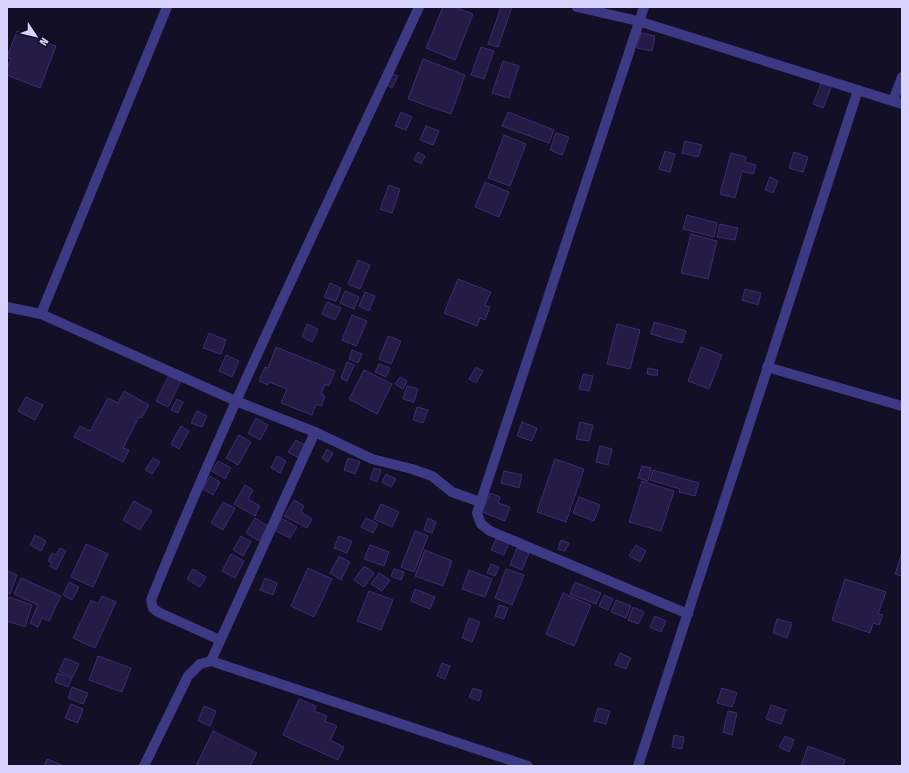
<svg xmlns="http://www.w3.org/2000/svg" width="909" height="773" font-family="'Fira Sans Condensed',sans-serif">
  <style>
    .building { fill: #241b47; stroke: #3b2d73 }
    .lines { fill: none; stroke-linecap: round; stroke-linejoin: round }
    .minor { stroke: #3d3a85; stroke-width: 10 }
  </style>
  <rect width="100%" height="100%" fill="#130f26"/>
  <g class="building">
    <polygon points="443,7 454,7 473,14 455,60 426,48"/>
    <polygon points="501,7 512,7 498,47 488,44"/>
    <polygon points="17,31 56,46 40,88 7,75 7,68 11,59 7,57"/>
    <polygon points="641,33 655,36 652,51 637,48"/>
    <polygon points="481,47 494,51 484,79 471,75"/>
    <polygon points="423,59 465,75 451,114 408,99"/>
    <polygon points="503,61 519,66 509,98 492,93"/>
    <polygon points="390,73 398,76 392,88 385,84"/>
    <polygon points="822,81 832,85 823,108 813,104"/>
    <polygon points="401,112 412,117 406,130 395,126"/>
    <polygon points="508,112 554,130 549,143 502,126"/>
    <polygon points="426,126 439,131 433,145 420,140"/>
    <polygon points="556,133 569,137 562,155 550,150"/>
    <polygon points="504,135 526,144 510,186 488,178"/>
    <polygon points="685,141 702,145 698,157 682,153"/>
    <polygon points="665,151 675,154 670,172 659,169"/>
    <polygon points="418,152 425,156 421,164 414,160"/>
    <polygon points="794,152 808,157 803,172 789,168"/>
    <polygon points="731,153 746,157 745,162 756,165 753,174 742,171 735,198 720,194"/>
    <polygon points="770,177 778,181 773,193 765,190"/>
    <polygon points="485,182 509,192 499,217 475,207"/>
    <polygon points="389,185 400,189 392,213 380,209"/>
    <polygon points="687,215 717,223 714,237 683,229"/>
    <polygon points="720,224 738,228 735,240 717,237"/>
    <polygon points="691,234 717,241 708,279 681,273"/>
    <polygon points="358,260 370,265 360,289 348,284"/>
    <polygon points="458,279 491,292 485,305 490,307 485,320 480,318 477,326 444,313"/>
    <polygon points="330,283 341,288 336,301 324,297"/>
    <polygon points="745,289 761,293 758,305 742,300"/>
    <polygon points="345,291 359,297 354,309 340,303"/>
    <polygon points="365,292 375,296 369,311 359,306"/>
    <polygon points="327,302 341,308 335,320 322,314"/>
    <polygon points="352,315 367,321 356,346 342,340"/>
    <polygon points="654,322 686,331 682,343 651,334"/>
    <polygon points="307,324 318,329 312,342 302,337"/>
    <polygon points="617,324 640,330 630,369 607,364"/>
    <polygon points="209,333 226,340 221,354 203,348"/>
    <polygon points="388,336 401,341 391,364 379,359"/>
    <polygon points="276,347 335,371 329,386 325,384 321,394 325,396 321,406 316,404 312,415 281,403 287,389 269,382 268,385 259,381 265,367 268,368"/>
    <polygon points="701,347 722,355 709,389 688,381"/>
    <polygon points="352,350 362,354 358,363 349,359"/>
    <polygon points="226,355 239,361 232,377 219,371"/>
    <polygon points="347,362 354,365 347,381 341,378"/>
    <polygon points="379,364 390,368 386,377 375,372"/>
    <polygon points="476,367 483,371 476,383 469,379"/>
    <polygon points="648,368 658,370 657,376 647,374"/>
    <polygon points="364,370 392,384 377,414 349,399"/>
    <polygon points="583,374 593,376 589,391 579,389"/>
    <polygon points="169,375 181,381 168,407 156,401"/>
    <polygon points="400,377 407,381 403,389 395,384"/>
    <polygon points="407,386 418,389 414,402 403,399"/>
    <polygon points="124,391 149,405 141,418 139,417 123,448 129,450 123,462 74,437 80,426 90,431 108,398 118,403"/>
    <polygon points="26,397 43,405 35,420 18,411"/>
    <polygon points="177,399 183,402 178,413 171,410"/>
    <polygon points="417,407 428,410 423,423 413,420"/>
    <polygon points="197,411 207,416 202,427 191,423"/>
    <polygon points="256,418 268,425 260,440 248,433"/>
    <polygon points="522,422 537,428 532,441 517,436"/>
    <polygon points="580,422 593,425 589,441 576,439"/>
    <polygon points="181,426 189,431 179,449 171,444"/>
    <polygon points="239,435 251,442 238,465 226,458"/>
    <polygon points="296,440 306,446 299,458 288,452"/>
    <polygon points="600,446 612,449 608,465 596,462"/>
    <polygon points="327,449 333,453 328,462 322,458"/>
    <polygon points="277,456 286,461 280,473 271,468"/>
    <polygon points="153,458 160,462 152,474 145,470"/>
    <polygon points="348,458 360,462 355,474 344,470"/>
    <polygon points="555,459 584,469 566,522 537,512"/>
    <polygon points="218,461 231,468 225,479 212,471"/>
    <polygon points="642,466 651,468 648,481 638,478"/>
    <polygon points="374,468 381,470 377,482 370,479"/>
    <polygon points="653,470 699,483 695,496 679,492 680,489 650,480"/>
    <polygon points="504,471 522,475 519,488 501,483"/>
    <polygon points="386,474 396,479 391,487 382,482"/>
    <polygon points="210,476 220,482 213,495 203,489"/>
    <polygon points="642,481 674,491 661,531 629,522"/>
    <polygon points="245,485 253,490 248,499 260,506 255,516 234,504"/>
    <polygon points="490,493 500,497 498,503 510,507 505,521 482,512"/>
    <polygon points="579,497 600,505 594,521 573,513"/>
    <polygon points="294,500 304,506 301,512 312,519 307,528 284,516"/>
    <polygon points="134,501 152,511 140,530 123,520"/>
    <polygon points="223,502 235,508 223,530 211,523"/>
    <polygon points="381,504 399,512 392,527 374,519"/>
    <polygon points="255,518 268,526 259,541 246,533"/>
    <polygon points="281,518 297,527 290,538 274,530"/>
    <polygon points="366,518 378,524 373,533 361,527"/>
    <polygon points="428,518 436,522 432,533 424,530"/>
    <polygon points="415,531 428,536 414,572 401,567"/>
    <polygon points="35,535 46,541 41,551 30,545"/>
    <polygon points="241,536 251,542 243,556 233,550"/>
    <polygon points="339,536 352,541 347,553 334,548"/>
    <polygon points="496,539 509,543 504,555 491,550"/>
    <polygon points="561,540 569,543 565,551 558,549"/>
    <polygon points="86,544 108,554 93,587 71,577"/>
    <polygon points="370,545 389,552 384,566 364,559"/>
    <polygon points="636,545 646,551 640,562 629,556"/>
    <polygon points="60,548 66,551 56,570 50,566 52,563 48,561 52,553 56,555"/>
    <polygon points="517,548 529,553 522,570 510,565"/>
    <polygon points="425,550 452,561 443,586 415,576"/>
    <polygon points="902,552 902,576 895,574"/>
    <polygon points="231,554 244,561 235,578 222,571"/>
    <polygon points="339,556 350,562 341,580 330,573"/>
    <polygon points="491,564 499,567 495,576 487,573"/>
    <polygon points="364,566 374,573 364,587 354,580"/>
    <polygon points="308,568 332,579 314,617 291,606"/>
    <polygon points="193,569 206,577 200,587 187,579"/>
    <polygon points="394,569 404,572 401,580 391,576"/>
    <polygon points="506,569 524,575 512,605 495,598"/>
    <polygon points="469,570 492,579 485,597 462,589"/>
    <polygon points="7,571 17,575 10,594 7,593"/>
    <polygon points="379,573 390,580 382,591 371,584"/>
    <polygon points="21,578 61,596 49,621 42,618 38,627 30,623 38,605 14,594"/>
    <polygon points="265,578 277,583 273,595 260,590"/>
    <polygon points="845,579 886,592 878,614 883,615 879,625 873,623 870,633 832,620"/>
    <polygon points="69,582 79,587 72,600 63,595"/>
    <polygon points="575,582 601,593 596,604 570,594"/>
    <polygon points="415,589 435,597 430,609 411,601"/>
    <polygon points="369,591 393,600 381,630 357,621"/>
    <polygon points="563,593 591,605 574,646 546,634"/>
    <polygon points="604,595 613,599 608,610 599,606"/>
    <polygon points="102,596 116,602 95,648 73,638 91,600 98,604"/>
    <polygon points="9,597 32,605 25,627 7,621 7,602"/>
    <polygon points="616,600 631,606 626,618 611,612"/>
    <polygon points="499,605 508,608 504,619 495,616"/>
    <polygon points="633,607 644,612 638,624 628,620"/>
    <polygon points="655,616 666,621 661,632 650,627"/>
    <polygon points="469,618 480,622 472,642 462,638"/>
    <polygon points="777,619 792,623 787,638 773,633"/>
    <polygon points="620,653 631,658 626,669 615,665"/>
    <polygon points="98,656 131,668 122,692 89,680"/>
    <polygon points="65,658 79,664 73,677 59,671"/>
    <polygon points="442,663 450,666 445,679 437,676"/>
    <polygon points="58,673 72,678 68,687 55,682"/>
    <polygon points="72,687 88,693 83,704 68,698"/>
    <polygon points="473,688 482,691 479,701 469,697"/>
    <polygon points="722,688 737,693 732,707 717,703"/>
    <polygon points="299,699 316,706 314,711 327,716 325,721 337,726 330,740 344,747 338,760 283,735"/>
    <polygon points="71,704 83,709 78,723 65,718"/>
    <polygon points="771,705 786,710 781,724 766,719"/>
    <polygon points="204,706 216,711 210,726 198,721"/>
    <polygon points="598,708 610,711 606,724 594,721"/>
    <polygon points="728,711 737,713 732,735 723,732"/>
    <polygon points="213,731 257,753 250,766 196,766"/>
    <polygon points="674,735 684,737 682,749 672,747"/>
    <polygon points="785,736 794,740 789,752 779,747"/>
    <polygon points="808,746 845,760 843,766 801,766"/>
    <polygon points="47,759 64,766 44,766"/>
  </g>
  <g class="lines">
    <g class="minor">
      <polyline points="577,7 638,21 902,104"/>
      <polyline points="644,7 477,513 481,524 490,531 688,614"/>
      <polyline points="893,101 902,77"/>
      <polyline points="7,307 41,314 236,401 315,432 372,459 412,469 432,476 452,492 480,502"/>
      <polyline points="41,314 167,7"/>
      <polyline points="767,367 902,406"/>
      <path d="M220,640l-62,-28 -5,-4 -2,-8c81,-201 177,-396 268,-593"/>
      <polyline points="211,661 315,432"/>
      <polyline points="144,766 188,676 200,664 211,661 528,766"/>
      <polyline points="638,766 858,90"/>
    </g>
  </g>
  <rect width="909" height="773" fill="none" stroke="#d9d4ff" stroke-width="16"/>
  <g transform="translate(36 36) rotate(125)" stroke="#130f26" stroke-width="3" paint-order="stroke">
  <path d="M0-3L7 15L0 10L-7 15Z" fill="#d9d4ff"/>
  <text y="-6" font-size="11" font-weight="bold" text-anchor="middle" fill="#d9d4ff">N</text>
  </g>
</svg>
